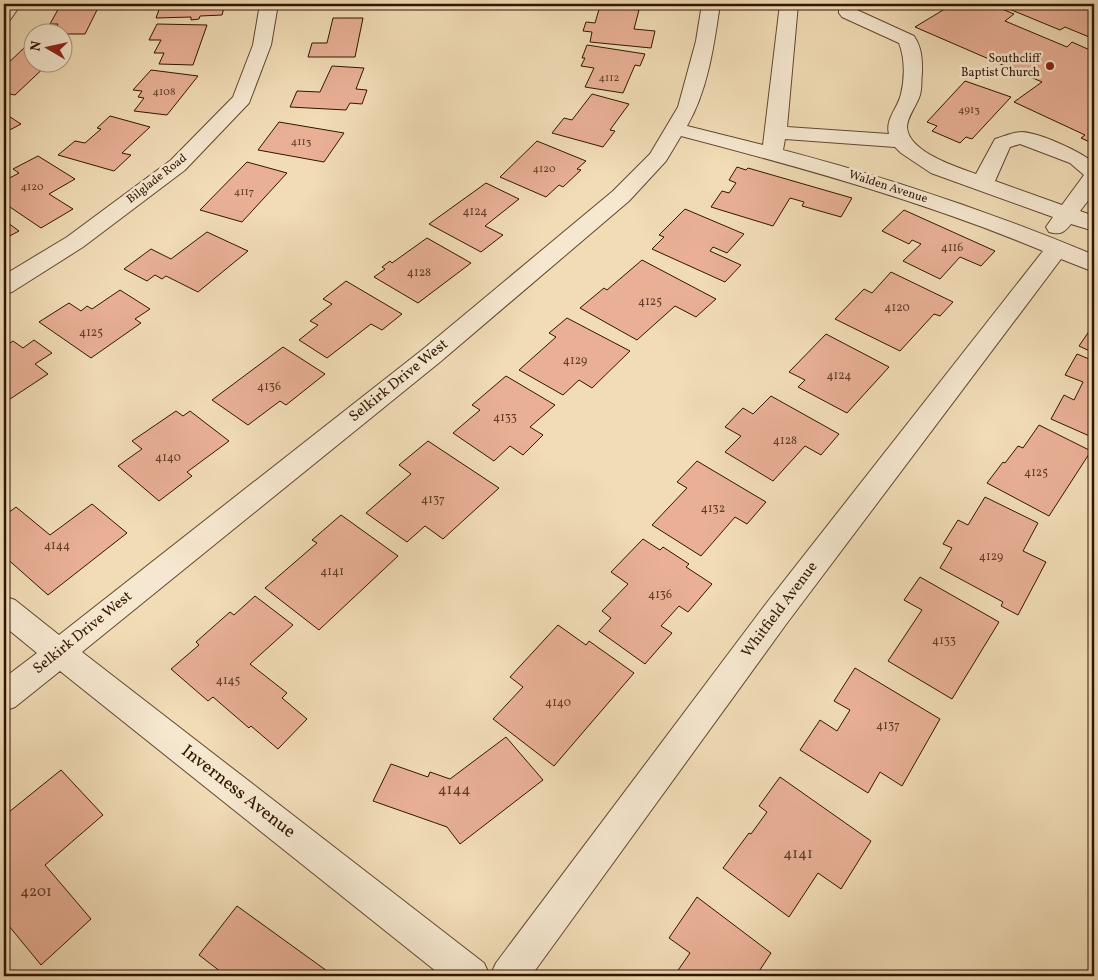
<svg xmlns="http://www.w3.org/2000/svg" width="1098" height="980" font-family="Vollkorn,serif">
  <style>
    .building { fill: #e9b096; stroke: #311500 }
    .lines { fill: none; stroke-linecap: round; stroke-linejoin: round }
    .minor-casing { stroke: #61472e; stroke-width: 2 }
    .minor { fill: #f6e8d0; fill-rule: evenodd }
    .poi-dot { fill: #8f2418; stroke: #f6e8d0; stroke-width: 2 }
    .labels { text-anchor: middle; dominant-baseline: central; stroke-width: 5; stroke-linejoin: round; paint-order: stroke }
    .far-number-label { font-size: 11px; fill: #5f3c26 }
    .far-poi-label { font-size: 12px; fill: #311500; stroke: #f6e8d0; text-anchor: end }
    .far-street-label { font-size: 12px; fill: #311500; stroke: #f6e8d0 }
    .number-label { font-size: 12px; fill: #5f3c26 }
    .street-label { font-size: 15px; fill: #311500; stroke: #f6e8d0 }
    .near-number-label { font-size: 15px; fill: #5f3c26 }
    .near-street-label { font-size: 18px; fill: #311500; stroke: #f6e8d0 }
  </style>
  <rect width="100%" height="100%" fill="#f1dcb6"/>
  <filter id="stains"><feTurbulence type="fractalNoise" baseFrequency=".004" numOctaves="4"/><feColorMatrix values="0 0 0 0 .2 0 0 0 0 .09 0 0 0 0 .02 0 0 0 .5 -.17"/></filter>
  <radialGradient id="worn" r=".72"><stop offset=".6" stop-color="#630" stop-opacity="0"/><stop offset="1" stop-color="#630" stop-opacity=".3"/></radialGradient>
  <g class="building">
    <polygon points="61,4 100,4 85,34 62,34 62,32 54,32 58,24 50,24"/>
    <polygon points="161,4 225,4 222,15 200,16 199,19 191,20 191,17 156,18"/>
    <polygon points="953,4 990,4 1014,14 1005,21 1067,47 1072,42 1092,51 1094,49 1094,144 1081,138 1085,135 1014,102 1042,82 915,27"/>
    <polygon points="997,4 1086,4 1094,7 1094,39 1065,27 1060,30"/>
    <polygon points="600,6 639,10 634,29 655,31 651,48 590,42 592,32 583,31 586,22 595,23"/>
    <polygon points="333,18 363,18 355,57 308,57 312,43 327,43"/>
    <polygon points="157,24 207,25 193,65 159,64 164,53 154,53 161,40 149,40"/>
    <polygon points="587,45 645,54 640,66 635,65 623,93 585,87 594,68 581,66 585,58 582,58"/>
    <polygon points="25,47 32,49 32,62 50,62 15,95 4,93 4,67"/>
    <polygon points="332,66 364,68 356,89 367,90 362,104 350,103 346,110 290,107 297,91 320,92"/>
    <polygon points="151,70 198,76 167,115 134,111 144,98 138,97 142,91 133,90"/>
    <polygon points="965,81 1011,97 972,139 966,137 960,143 932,131 937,126 927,122"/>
    <polygon points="592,94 629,104 610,130 615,131 603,147 552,133 564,118 572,120"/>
    <polygon points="4,113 21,124 4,133"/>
    <polygon points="110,116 150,127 122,153 131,155 114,171 58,155 75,141 85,143 101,129 97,128"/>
    <polygon points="279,122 344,133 324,162 258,150"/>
    <polygon points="537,141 586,161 577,169 581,170 563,187 559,185 546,197 500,177"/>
    <polygon points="38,156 75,179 49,194 73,209 41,228 4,203 4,181 19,173 13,169"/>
    <polygon points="247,162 287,173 242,222 200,210"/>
    <polygon points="737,167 746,170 748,168 852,198 841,217 802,206 804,202 790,198 773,226 711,207 722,191 729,193 736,183 729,180"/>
    <polygon points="486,183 519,199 485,226 503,235 481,252 429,224"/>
    <polygon points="685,209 744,234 727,253 713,247 710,251 741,265 725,282 652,249 664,237 659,235"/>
    <polygon points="904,210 995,251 981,266 960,257 940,279 903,261 921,244 912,240 909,244 882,231"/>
    <polygon points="4,220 19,231 4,239"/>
    <polygon points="207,232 248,251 198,292 166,276 162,279 155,275 147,281 124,269 151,249 171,259"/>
    <polygon points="427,238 471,263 418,303 374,277 385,269 382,267 390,261 392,263"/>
    <polygon points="642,260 716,299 696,317 675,306 637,340 580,308 604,288 607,290"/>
    <polygon points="891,272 953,302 940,316 934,314 900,351 835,319 864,289 872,293"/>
    <polygon points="346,281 402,314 382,330 371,324 327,358 299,340 318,325 310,321 332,304 323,299"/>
    <polygon points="120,290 150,309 135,319 141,323 91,358 39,322 69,303 81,311 87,306 92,309"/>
    <polygon points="567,318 630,351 592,388 579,380 563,395 519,370 556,337 549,333"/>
    <polygon points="1094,324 1094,353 1079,346"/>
    <polygon points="826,334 889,367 847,413 798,387 805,380 789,372"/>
    <polygon points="34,340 52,353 35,364 48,374 7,401 4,399 4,347 13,341 23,348"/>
    <polygon points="283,347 325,374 286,405 280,401 248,425 212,400"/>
    <polygon points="1077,354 1094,361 1094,438 1051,419 1064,395 1074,400 1083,382 1065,375"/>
    <polygon points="506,376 555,405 530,427 543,435 523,455 510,446 494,461 453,433 480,410 472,405"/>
    <polygon points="771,396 839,434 821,455 805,446 773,481 725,452 741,436 725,427 743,408 753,414"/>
    <polygon points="176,411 183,416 190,411 229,441 187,472 192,476 159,501 118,466 142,449 132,441"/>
    <polygon points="1039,425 1091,451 1049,516 987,483 1003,462 1005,463 1018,446 1023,448"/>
    <polygon points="428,441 499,488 443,539 425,526 407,542 366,513 411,474 399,465"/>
    <polygon points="697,461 766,502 747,524 735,517 701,556 652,525 687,488 677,482"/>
    <polygon points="985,497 1038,523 1023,551 1046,562 1018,615 1001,606 1003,602 940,568 952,548 943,544 958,520 968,525"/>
    <polygon points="92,504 127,533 48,595 4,556 4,516 16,507 50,535"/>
    <polygon points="341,515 398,556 319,630 265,588 317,543 312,540"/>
    <polygon points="643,539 660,550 663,547 689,564 686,567 712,584 688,612 679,606 661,626 672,633 645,664 599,631 611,618 602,611 628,584 611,572"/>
    <polygon points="920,577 999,622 952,699 888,661 922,610 904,600"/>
    <polygon points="255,596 293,625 250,664 287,693 282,698 307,719 278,749 251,726 249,728 213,697 208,701 171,669 199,645 196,642 230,612 234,615"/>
    <polygon points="558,625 586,645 589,641 634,673 554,766 493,719 523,687 510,677"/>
    <polygon points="855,668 940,719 902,786 880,772 868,793 800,750 820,720 837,731 850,710 834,701"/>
    <polygon points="506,737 543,780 460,844 447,827 373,801 391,764 428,777 430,772 450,779"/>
    <polygon points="61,770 103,815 45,865 91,919 41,965 4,920 4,816"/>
    <polygon points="780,777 871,841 841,889 818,873 789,917 723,868 749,833 751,834 767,812 759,806"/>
    <polygon points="697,897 771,953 756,976 674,976 690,953 669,938"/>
    <polygon points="237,906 334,976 218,976 221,972 199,955"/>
  </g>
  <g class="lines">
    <g class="minor-casing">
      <g id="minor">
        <polygon points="4,4 21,4 10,20 4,21"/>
        <polygon points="260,4 278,4 271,45 249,103 185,170 83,247 12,292 4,294 4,275 67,237 171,160 233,97 253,45"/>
        <path d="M702,4h18c-6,41 -12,86 -33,122l76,19 17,-141h18l-11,123 102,7c-4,-15 9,-26 12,-40 4,-16 4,-36 -2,-51l-57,-26 -3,-4v-9h18v6l57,26c8,12 8,23 8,36 -1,8 0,16 -2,23 -3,10 -13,22 -13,32 1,25 50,40 69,47l19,-35c8,-2 18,-7 27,-7 18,1 58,19 72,31v30l-14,18 14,5v15l-23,-7c-7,9 -11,11 -22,8l-3,-5 7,-10 -122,-44 -30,-20 -6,-6 -110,-8 -2,11c107,28 210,63 311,105v17l-33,-13 -274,364 -256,353h-41l6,-13 269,-358 278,-354c-118,-49 -239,-83 -362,-115l-15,25 -37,40 -189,161 -358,290 402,311 6,13h-48l-382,-305 -45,36 -11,4v-33l33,-25 -33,-27v-30l11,4 44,35 363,-285 191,-159 37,-37 28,-47 18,-66zM1020,144l50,19 14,12 -22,30 -67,-24 15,-34z"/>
      </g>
    </g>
    <use href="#minor" class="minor"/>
  </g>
  <circle class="poi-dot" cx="1050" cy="66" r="5"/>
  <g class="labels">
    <g class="far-number-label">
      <text x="609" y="78">4112</text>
      <text x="164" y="92">4108</text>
      <text x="969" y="110">4913</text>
      <text x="301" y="142">4113</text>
      <text x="544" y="169">4120</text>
      <text x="32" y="187">4120</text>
      <text x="244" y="192">4117</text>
    </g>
    <g class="far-poi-label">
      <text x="1040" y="59">Southcliff<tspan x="1040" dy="14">Baptist Church</tspan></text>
    </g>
    <g class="far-street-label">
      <text transform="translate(157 179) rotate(-38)">Bilglade Road</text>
      <text transform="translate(888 187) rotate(18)">Walden Avenue</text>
    </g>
    <g class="number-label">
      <text x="475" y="212">4124</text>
      <text x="952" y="248">4116</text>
      <text x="419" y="273">4128</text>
      <text x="650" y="302">4125</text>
      <text x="897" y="308">4120</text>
      <text x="91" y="333">4125</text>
      <text x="575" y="361">4129</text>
      <text x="839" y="376">4124</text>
      <text x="269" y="387">4136</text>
      <text x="505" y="418">4133</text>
      <text x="785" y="441">4128</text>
      <text x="168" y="458">4140</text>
      <text x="1036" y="473">4125</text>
      <text x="433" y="500">4137</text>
      <text x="713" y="509">4132</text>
      <text x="57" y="546">4144</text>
      <text x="991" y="557">4129</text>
      <text x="332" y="572">4141</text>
      <text x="660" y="595">4136</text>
      <text x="944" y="641">4133</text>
      <text x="228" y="681">4145</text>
      <text x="558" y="703">4140</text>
      <text x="888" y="726">4137</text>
    </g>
    <g class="street-label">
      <text transform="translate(399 381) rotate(-39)">Selkirk Drive West</text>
      <text transform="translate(780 610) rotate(-53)">Whitfield Avenue</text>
      <text transform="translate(83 633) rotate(-39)">Selkirk Drive West</text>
    </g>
    <g class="near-number-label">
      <text x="454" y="790">4144</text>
      <text x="798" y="854">4141</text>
      <text x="36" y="892">4201</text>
    </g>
    <g class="near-street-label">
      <text transform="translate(238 792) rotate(38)">Inverness Avenue</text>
    </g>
  </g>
  <rect width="1098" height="980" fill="none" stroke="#f1dcb6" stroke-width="20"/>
  <rect x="5" y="5" width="1088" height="970" fill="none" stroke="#311500" stroke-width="2.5"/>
  <rect x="10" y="10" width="1078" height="960" fill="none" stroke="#311500"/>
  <g transform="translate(48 48) rotate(279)"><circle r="24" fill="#f6e8d0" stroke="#a7947d"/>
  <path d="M0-4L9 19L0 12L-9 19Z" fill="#8f2418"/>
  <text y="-8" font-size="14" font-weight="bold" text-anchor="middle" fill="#311500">N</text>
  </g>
  <rect width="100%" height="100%" filter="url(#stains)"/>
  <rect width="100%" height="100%" fill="url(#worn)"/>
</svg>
